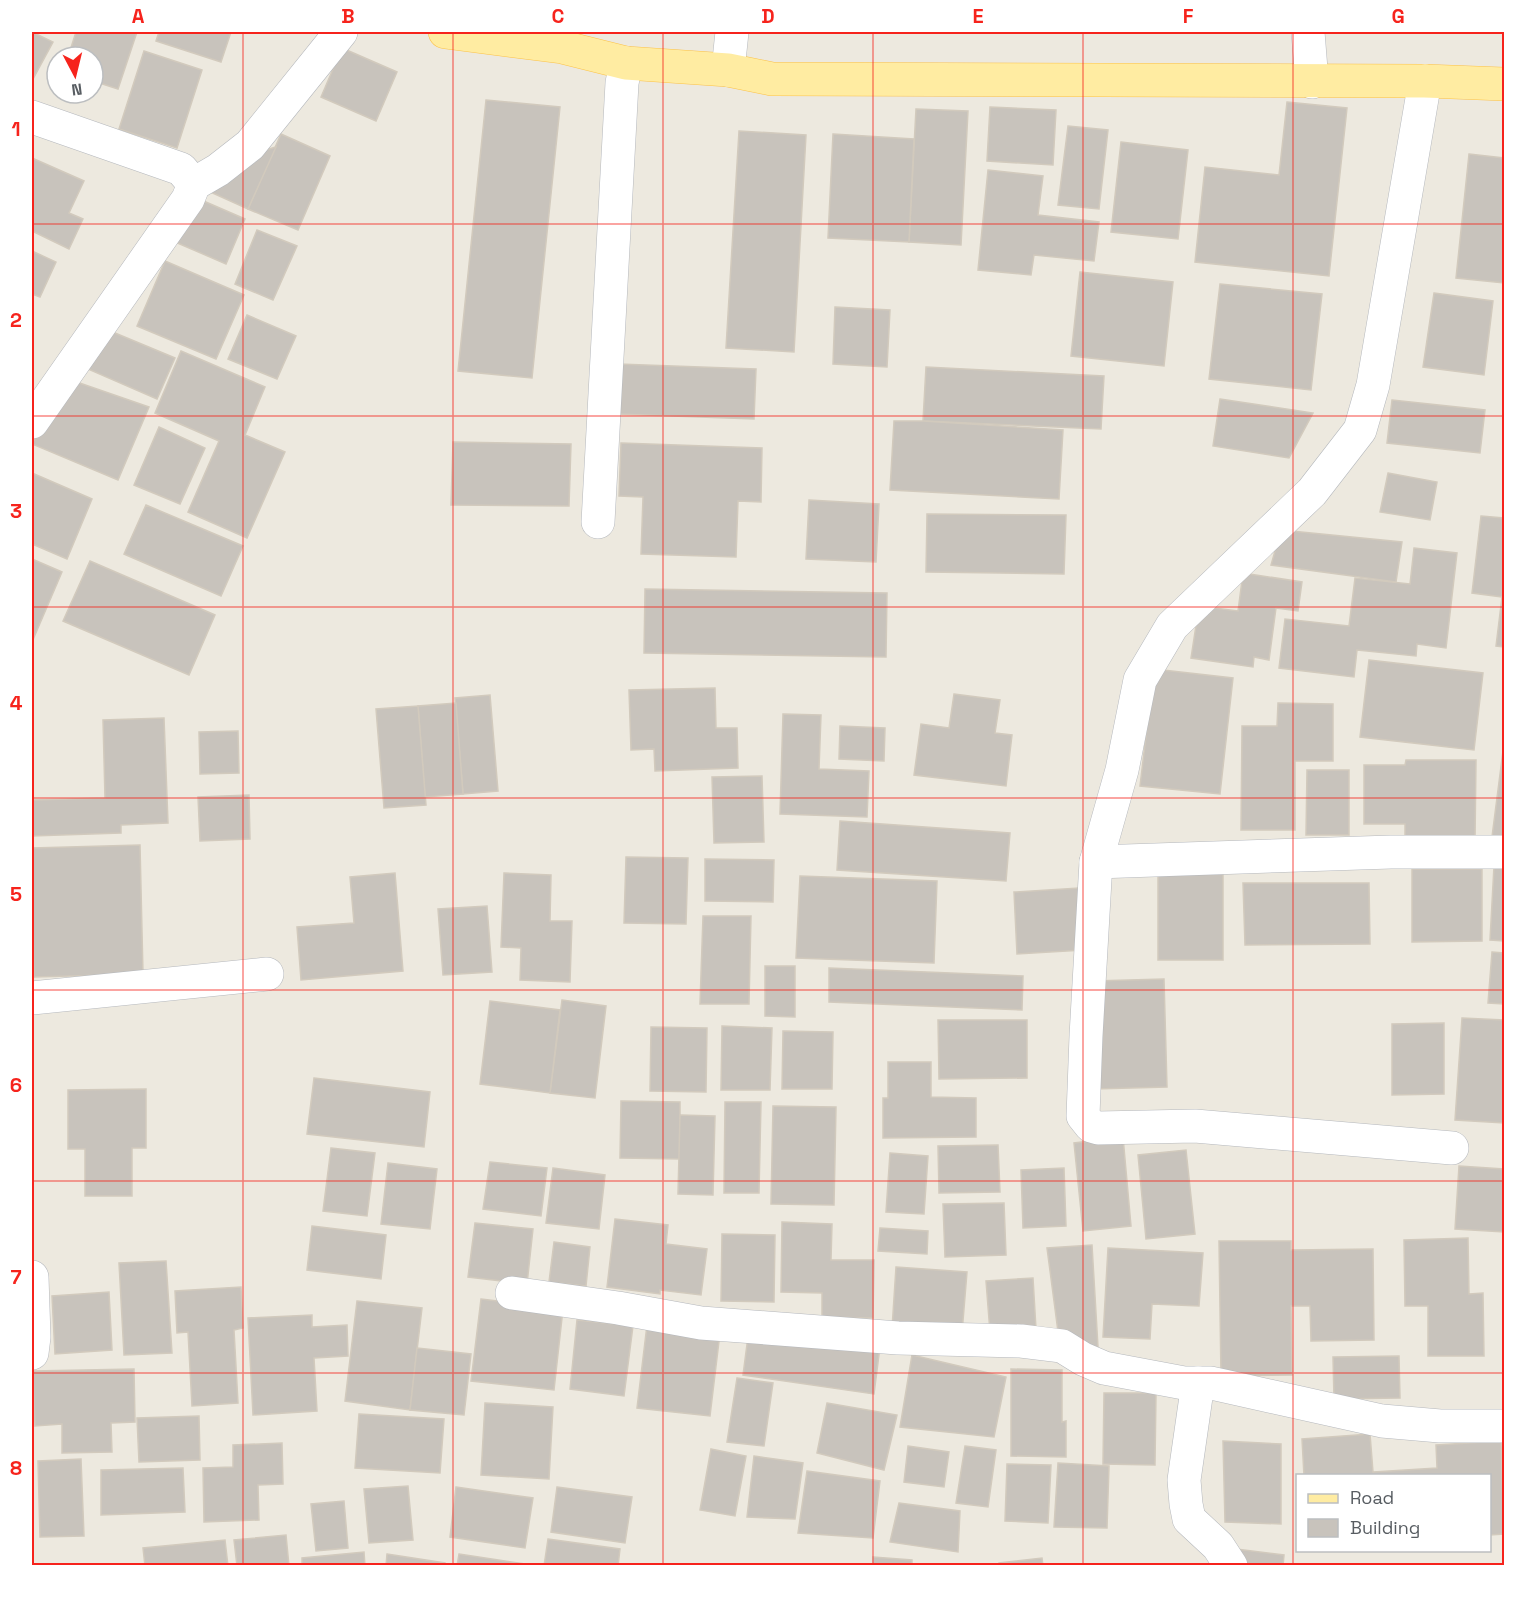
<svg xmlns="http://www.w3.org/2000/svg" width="1536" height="1597" font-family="'Space Grotesk',sans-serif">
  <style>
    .building { fill: #c8c3bc; stroke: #d2cabd; stroke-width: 1.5 }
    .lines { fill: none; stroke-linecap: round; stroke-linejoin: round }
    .minor-casing { stroke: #b5b8bd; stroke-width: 34 }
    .major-casing { stroke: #fcc249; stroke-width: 34 }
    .minor { stroke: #fff; stroke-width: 33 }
    .major { stroke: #ffeca2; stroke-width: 33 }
    .grid { fill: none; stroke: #f6231c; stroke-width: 1.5; stroke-opacity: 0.55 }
    .neatline { fill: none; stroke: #f6231c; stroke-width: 2 }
    .grid-label { font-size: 20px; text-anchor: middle; font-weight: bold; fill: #f6231c }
  </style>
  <rect width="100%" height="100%" fill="#ede9df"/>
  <g class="building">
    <polygon points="32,32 53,42 33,79 32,78"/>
    <polygon points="76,32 137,32 118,89 93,81 93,57 68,57"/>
    <polygon points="159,32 231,32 221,62 156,41"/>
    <polygon points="342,48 397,72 376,121 321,97"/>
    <polygon points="144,51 202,70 177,148 119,129"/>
    <polygon points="486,100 560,107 532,378 458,371"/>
    <polygon points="1287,102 1347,108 1329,276 1195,262 1205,167 1279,175"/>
    <polygon points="990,107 1056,110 1053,165 987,161"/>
    <polygon points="916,109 968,111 961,245 909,242"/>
    <polygon points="1068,126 1108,130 1099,209 1058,205"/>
    <polygon points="739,131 806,135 794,352 726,348"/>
    <polygon points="281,134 330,156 298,230 248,209"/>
    <polygon points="833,134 914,139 909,242 828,238"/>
    <polygon points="1121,142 1188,150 1178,239 1111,232"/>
    <polygon points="276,147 248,209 206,190 245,156"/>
    <polygon points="1469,154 1504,158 1504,283 1456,278"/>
    <polygon points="32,158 84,181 69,213 83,219 69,249 32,231"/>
    <polygon points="988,170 1043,176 1038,215 1099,222 1094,261 1034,255 1031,275 978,270"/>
    <polygon points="192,196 245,219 226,264 173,241"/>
    <polygon points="257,230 297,246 273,300 235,284"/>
    <polygon points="32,251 56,262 40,297 32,294"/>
    <polygon points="165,261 244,295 216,359 137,326"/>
    <polygon points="1080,272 1173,282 1164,366 1071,356"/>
    <polygon points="1220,284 1322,294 1311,390 1209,379"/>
    <polygon points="1434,293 1493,301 1484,375 1423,367"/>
    <polygon points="835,307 890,310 887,367 833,364"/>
    <polygon points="247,315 296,336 277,379 228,359"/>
    <polygon points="103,328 175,358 157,399 81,366"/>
    <polygon points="181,351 265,387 245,435 285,452 247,538 188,512 219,441 155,413"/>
    <polygon points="618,364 756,369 754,419 617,414"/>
    <polygon points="926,367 1104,376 1101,429 923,421"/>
    <polygon points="68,379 149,407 118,480 32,444"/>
    <polygon points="1220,399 1313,413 1289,458 1213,446"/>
    <polygon points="1392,400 1485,410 1480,453 1387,443"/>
    <polygon points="894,421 923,421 1063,430 1059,499 890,490"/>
    <polygon points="159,427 205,448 180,504 134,485"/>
    <polygon points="453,442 571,444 569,506 451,505"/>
    <polygon points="621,443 762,448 761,502 738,501 736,557 641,554 643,497 619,496"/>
    <polygon points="32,473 92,499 67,559 32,544"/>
    <polygon points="1388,473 1437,482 1430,520 1380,512"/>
    <polygon points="809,500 879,504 876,562 806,559"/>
    <polygon points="146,505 243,546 221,596 124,554"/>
    <polygon points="927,514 1066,515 1064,574 926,572"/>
    <polygon points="1481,516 1504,518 1504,647 1496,646 1502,597 1472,593"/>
    <polygon points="1281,530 1402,542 1396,582 1271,565"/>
    <polygon points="1414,548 1457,553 1446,648 1417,644 1416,656 1357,650 1354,677 1279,668 1285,619 1349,626 1355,578 1410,584"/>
    <polygon points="32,559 62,572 32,642"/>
    <polygon points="90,561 215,615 189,675 63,621"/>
    <polygon points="1243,573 1302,582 1298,611 1276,608 1269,660 1254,657 1253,667 1191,658 1199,606 1238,611"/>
    <polygon points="645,589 887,593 886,657 644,653"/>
    <polygon points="1369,660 1483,673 1474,750 1360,737"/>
    <polygon points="1154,669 1233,678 1220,794 1140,786"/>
    <polygon points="715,688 716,728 737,728 738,768 655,771 654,749 631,750 629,690"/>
    <polygon points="954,694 1000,700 995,733 1012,735 1006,786 914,775 921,724 949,728"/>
    <polygon points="490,695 498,791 463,794 455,698"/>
    <polygon points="456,703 463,794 425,797 418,706"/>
    <polygon points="1278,703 1333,704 1333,761 1295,761 1295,830 1241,830 1242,726 1277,726"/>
    <polygon points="418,706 426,805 384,808 376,709"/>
    <polygon points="783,714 821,715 819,769 869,771 867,817 780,814"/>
    <polygon points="164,718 168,823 121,825 121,833 32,836 32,800 105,798 103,720"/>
    <polygon points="840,726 885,728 884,761 839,759"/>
    <polygon points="238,731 239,773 200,774 199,732"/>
    <polygon points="1504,743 1504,839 1492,837"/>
    <polygon points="1406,760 1476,760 1475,841 1405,841 1405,824 1364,824 1364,765 1405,765"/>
    <polygon points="1307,770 1349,770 1349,835 1306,835"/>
    <polygon points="762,776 764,842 714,843 712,777"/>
    <polygon points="249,795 250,839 200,841 198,797"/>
    <polygon points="840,821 1010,833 1006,881 837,870"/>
    <polygon points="140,845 143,974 34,977 32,848"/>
    <polygon points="626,857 688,858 686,924 624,923"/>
    <polygon points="705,859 774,860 773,902 705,901"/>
    <polygon points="1494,866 1504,867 1504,941 1490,940"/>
    <polygon points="1412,869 1482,869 1482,941 1412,942"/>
    <polygon points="395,873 403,971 301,980 297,927 354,923 350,877"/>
    <polygon points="504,873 551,875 550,921 572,921 570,982 520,980 521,948 501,947"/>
    <rect x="1158" y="874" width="65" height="86"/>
    <polygon points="800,876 937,881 934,963 796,958"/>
    <polygon points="1243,883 1369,883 1370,944 1245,945"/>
    <polygon points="1079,888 1083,950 1017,954 1014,892"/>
    <polygon points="487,906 492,972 443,975 438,909"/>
    <polygon points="703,916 751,916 749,1004 700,1004"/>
    <polygon points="1492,952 1504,953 1504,1004 1488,1003"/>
    <polygon points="765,966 795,966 795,1017 765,1016"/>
    <polygon points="829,968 1023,976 1022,1010 829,1002"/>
    <polygon points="1164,979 1167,1087 1095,1089 1093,981"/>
    <polygon points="562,1000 606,1006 595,1098 550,1093"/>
    <polygon points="490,1001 560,1010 550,1093 480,1084"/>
    <polygon points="1462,1018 1504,1020 1504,1123 1455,1120"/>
    <polygon points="938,1020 1027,1020 1027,1078 939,1079"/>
    <polygon points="1444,1023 1444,1094 1392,1095 1392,1024"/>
    <polygon points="722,1026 772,1028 770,1090 721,1090"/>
    <polygon points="651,1027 707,1028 706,1092 650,1091"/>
    <polygon points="783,1031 833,1032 832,1089 782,1089"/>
    <polygon points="888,1062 931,1062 931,1097 976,1098 976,1137 883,1138 883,1098 888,1098"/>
    <polygon points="314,1078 430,1092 424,1147 307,1134"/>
    <polygon points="146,1089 146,1148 132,1148 132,1196 85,1196 85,1149 68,1149 68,1090"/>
    <polygon points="621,1101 680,1102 680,1159 620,1158"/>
    <polygon points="725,1102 761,1102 759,1193 724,1193"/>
    <polygon points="773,1106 836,1107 834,1205 771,1204"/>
    <polygon points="680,1115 715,1116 713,1195 678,1194"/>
    <polygon points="1123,1137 1131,1226 1083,1231 1074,1143"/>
    <polygon points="998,1145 1000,1192 939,1193 938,1146"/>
    <polygon points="331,1148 375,1153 367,1216 323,1211"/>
    <polygon points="1186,1150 1195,1234 1146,1239 1138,1155"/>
    <polygon points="890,1153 928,1156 924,1214 886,1212"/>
    <polygon points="490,1162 547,1168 541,1216 483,1209"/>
    <polygon points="388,1163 437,1169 430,1229 381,1224"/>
    <polygon points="1459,1166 1504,1169 1504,1232 1455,1229"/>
    <polygon points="553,1168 605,1175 599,1229 546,1223"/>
    <polygon points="1064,1168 1066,1226 1023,1228 1021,1170"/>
    <polygon points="1004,1203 1006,1255 945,1257 943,1204"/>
    <polygon points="615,1219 668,1225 666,1244 707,1249 701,1295 660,1290 660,1294 607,1287"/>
    <polygon points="782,1222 832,1224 831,1260 874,1260 873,1318 822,1317 822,1293 781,1292"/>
    <polygon points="475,1223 533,1229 527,1284 468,1277"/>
    <polygon points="312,1226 386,1235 381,1279 307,1270"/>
    <polygon points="880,1228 928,1231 927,1254 878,1251"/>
    <polygon points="722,1234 775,1235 774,1302 721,1301"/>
    <polygon points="1468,1238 1469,1294 1483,1293 1484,1356 1428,1356 1428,1306 1405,1306 1404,1240"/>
    <polygon points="1219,1241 1291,1241 1291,1250 1373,1249 1374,1340 1311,1341 1310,1306 1291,1306 1292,1375 1221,1376"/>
    <polygon points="554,1242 590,1247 586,1286 549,1282"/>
    <polygon points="1092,1245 1098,1347 1059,1339 1047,1248"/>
    <polygon points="1108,1248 1203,1253 1199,1306 1152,1304 1150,1339 1103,1337"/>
    <polygon points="166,1261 172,1353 124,1355 119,1263"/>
    <polygon points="896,1267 967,1272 962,1333 892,1329"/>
    <polygon points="1033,1278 1036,1329 990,1332 986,1281"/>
    <polygon points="241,1287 243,1328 234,1330 238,1403 192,1406 188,1332 177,1333 175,1291"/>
    <polygon points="109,1292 112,1350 55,1354 52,1296"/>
    <polygon points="481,1299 563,1309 554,1390 471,1381"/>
    <polygon points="357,1301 422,1308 410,1410 345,1401"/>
    <polygon points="312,1315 312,1327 347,1325 348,1356 314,1358 317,1411 253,1415 248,1318"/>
    <polygon points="577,1320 633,1326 624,1396 570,1389"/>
    <polygon points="647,1325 720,1333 710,1416 637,1408"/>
    <polygon points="749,1329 880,1347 874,1394 743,1375"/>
    <polygon points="417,1348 471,1354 464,1415 410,1410"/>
    <polygon points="912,1355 1006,1377 994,1437 900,1427"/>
    <polygon points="1399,1356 1400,1398 1334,1399 1333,1357"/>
    <polygon points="134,1369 135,1422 111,1423 112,1452 62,1453 62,1424 35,1426 33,1371"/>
    <polygon points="1011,1369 1062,1370 1062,1422 1066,1421 1066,1457 1011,1456"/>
    <polygon points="737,1378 773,1383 764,1446 727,1442"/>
    <polygon points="1104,1393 1156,1393 1155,1465 1103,1464"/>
    <polygon points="485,1403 553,1407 549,1479 481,1475"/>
    <polygon points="827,1403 897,1415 884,1470 817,1453"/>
    <polygon points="359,1414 444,1419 440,1473 355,1468"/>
    <polygon points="199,1416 200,1460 139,1462 137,1418"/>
    <polygon points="1370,1434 1373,1472 1437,1468 1436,1445 1501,1441 1504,1534 1490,1535 1490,1476 1304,1476 1302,1439"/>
    <polygon points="1223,1441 1281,1444 1281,1524 1225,1522"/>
    <polygon points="282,1443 283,1484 258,1485 259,1520 204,1522 203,1468 233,1467 233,1445"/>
    <polygon points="908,1446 949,1452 944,1487 904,1482"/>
    <polygon points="965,1446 996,1450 988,1507 956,1503"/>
    <polygon points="711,1449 746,1456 735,1516 700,1510"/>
    <polygon points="754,1456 803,1463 795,1519 747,1517"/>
    <polygon points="81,1459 84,1536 40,1537 38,1461"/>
    <polygon points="1058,1463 1109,1466 1107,1528 1054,1527"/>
    <polygon points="1007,1464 1051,1465 1048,1523 1005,1521"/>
    <polygon points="183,1468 185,1512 101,1515 101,1470"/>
    <polygon points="807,1471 880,1481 873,1538 798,1533"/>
    <polygon points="408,1486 413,1540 369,1543 364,1489"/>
    <polygon points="456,1487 533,1498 525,1548 450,1537"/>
    <polygon points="557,1487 632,1497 625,1543 551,1532"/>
    <polygon points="344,1501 348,1548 316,1551 311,1504"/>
    <polygon points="899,1503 960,1511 958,1552 890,1542"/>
    <polygon points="286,1535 289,1566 237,1566 234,1540"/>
    <polygon points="548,1539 620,1549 618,1566 544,1566"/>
    <polygon points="225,1540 228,1566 145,1566 143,1548"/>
    <polygon points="1236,1549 1284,1555 1283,1566 1236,1566"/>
    <polygon points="364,1552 365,1566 302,1566 302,1558"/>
    <polygon points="387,1554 445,1563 445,1566 386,1566"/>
    <polygon points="459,1554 532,1565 457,1566"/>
    <polygon points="873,1557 912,1560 912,1566 873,1566"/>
    <polygon points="1042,1558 1043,1566 999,1566 999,1563"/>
  </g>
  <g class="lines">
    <g class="minor-casing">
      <g id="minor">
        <polyline points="1308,32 1312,82"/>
        <polyline points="728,70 732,32"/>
        <polyline points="1425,81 1373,385 1360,430 1312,492 1172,626 1140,680 1122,770 1096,862 1086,1036 1083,1116 1091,1126 1098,1128 1195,1126 1452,1148"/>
        <polyline points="32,117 181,169 194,184"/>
        <polyline points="32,422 188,199 194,184 218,170 250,145 341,32"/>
        <polyline points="598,522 622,83 626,63"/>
        <polyline points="1096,862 1391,852 1504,852"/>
        <polyline points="32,998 267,974"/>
        <polyline points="32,1277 34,1337 32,1353"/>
        <polyline points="512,1293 618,1308 701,1323 898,1338 1021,1341 1062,1346 1083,1359 1104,1368 1184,1383 1198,1383"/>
        <polyline points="1231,1566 1218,1546 1189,1519 1186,1504 1184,1480 1198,1383 1211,1383 1382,1421 1440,1426 1504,1426"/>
      </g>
    </g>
    <g class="major-casing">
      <polyline id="major" points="445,32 562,47 626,63 728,70 772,79 1425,81 1504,84"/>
    </g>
    <use href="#minor" class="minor"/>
    <use href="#major" class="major"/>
  </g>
  <path class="grid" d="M243,32v1534M453,32v1534M663,32v1534M873,32v1534M1083,32v1534M1293,32v1534M32,224h1472M32,416h1472M32,607h1472M32,798h1472M32,990h1472M32,1181h1472M32,1373h1472"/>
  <rect width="1536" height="1597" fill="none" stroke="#ffffff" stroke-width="66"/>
  <rect x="1296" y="1474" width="195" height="78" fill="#ffffff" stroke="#bcbec0" stroke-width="1.5"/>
  <rect x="1308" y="1494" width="30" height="9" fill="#ffeca2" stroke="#bcbec0" stroke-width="1.5"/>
  <text x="1350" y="1504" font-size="18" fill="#585d62">Road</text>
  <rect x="1308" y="1519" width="30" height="18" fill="#c8c3bc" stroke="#bcbec0" stroke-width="1.5"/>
  <text x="1350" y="1534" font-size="18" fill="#585d62">Building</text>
  <g transform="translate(75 75) rotate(173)"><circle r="28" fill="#ffffff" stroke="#bcbec0" stroke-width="1.5"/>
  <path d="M0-4.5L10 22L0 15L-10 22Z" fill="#f6231c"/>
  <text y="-9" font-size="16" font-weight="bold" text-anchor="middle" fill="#585d62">N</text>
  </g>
  <rect x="33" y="33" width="1470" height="1531" class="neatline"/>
  <g class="grid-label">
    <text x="138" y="23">A</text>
    <text x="348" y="23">B</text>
    <text x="558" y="23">C</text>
    <text x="768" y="23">D</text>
    <text x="978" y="23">E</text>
    <text x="1188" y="23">F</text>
    <text x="1398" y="23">G</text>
    <text x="16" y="136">1</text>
    <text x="16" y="327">2</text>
    <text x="16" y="518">3</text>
    <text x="16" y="710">4</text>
    <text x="16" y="901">5</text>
    <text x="16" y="1092">6</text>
    <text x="16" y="1284">7</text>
    <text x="16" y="1475">8</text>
  </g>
</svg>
